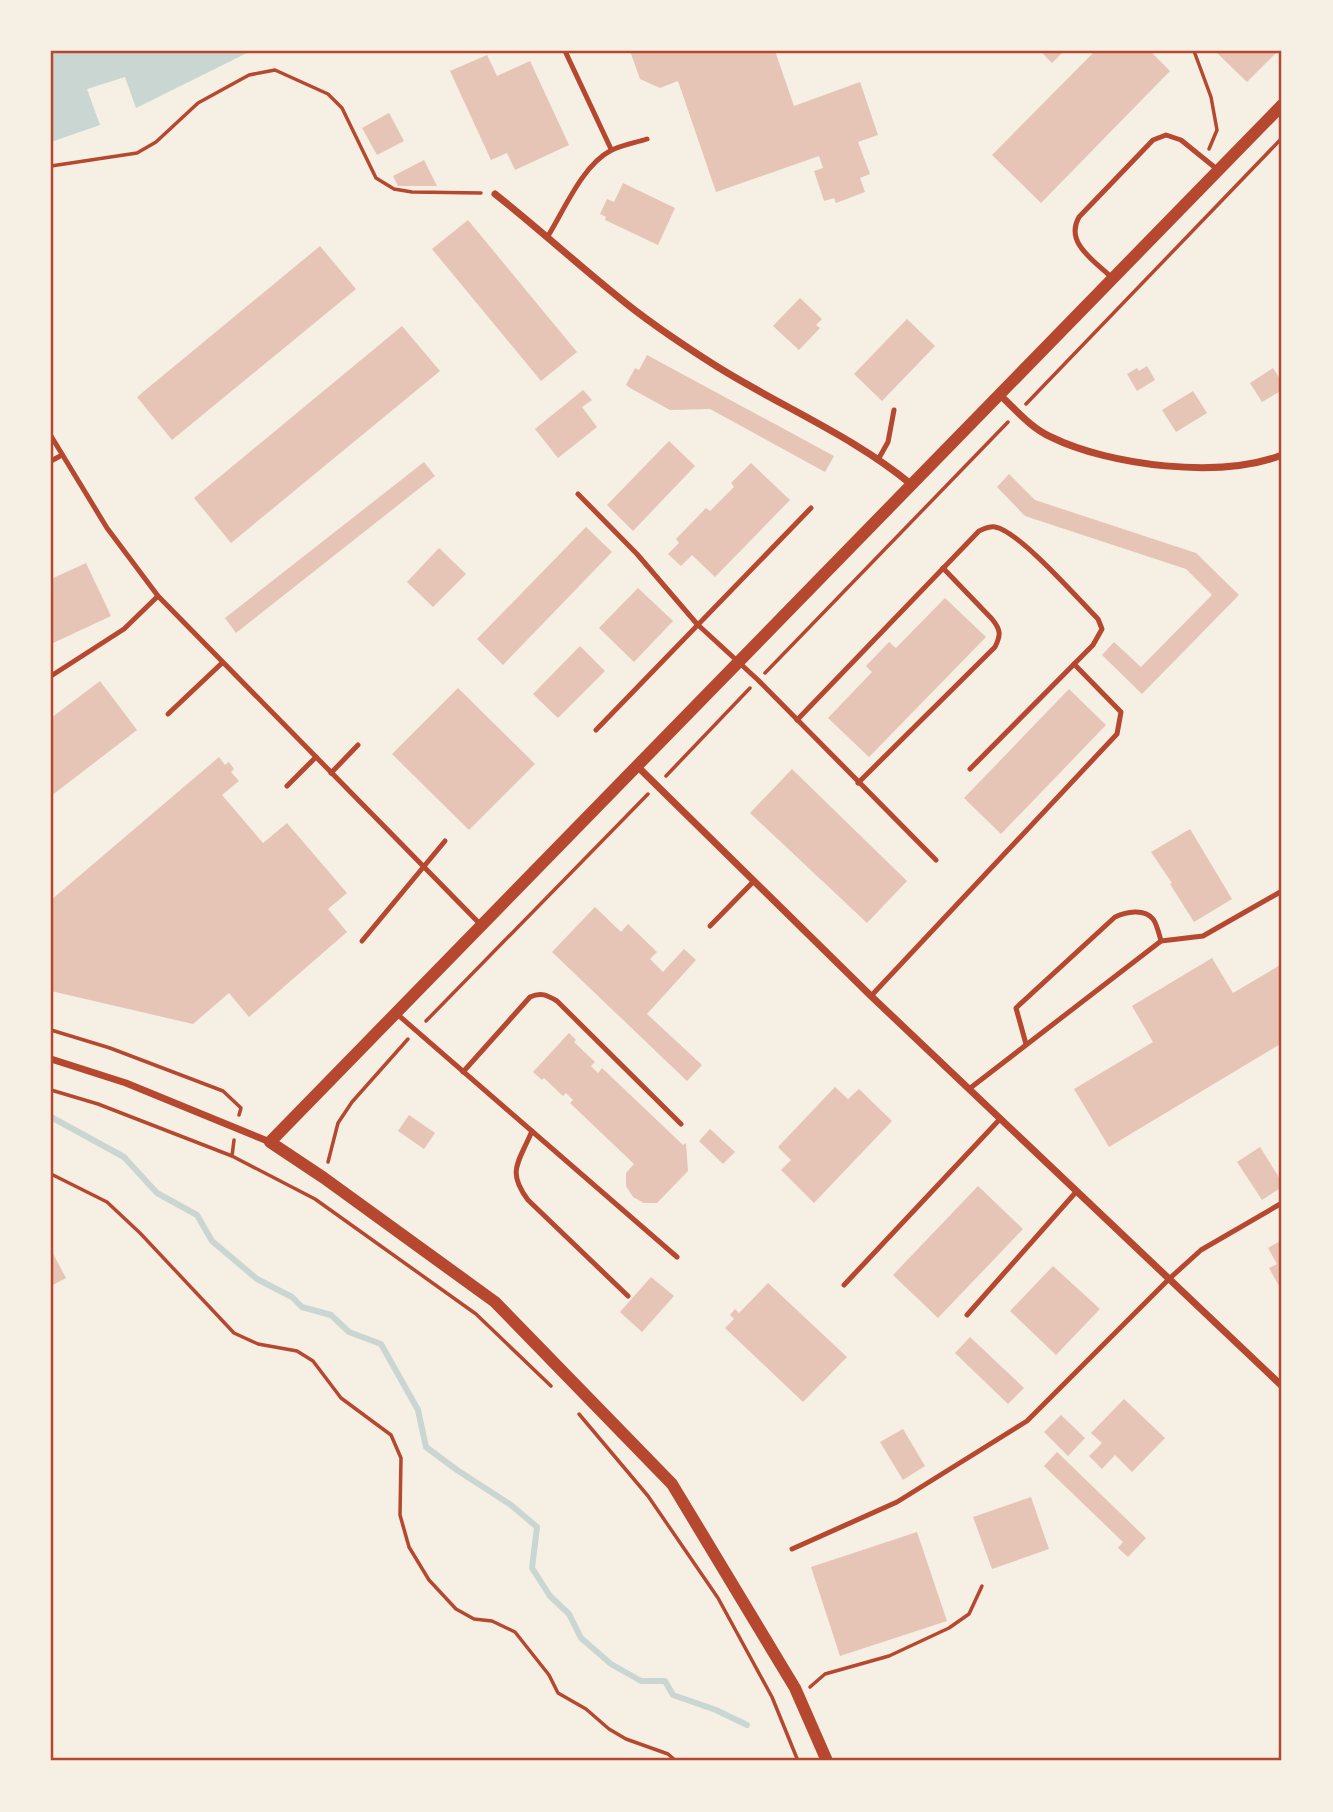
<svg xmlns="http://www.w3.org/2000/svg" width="1333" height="1812" font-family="'PT Serif',serif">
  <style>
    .water { fill: #c9d6d2 }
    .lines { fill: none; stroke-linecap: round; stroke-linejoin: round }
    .stream { stroke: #c9d6d2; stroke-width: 6 }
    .building { fill: #e6c5b7 }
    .path { stroke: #b5482f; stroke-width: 3.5 }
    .service { stroke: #b5482f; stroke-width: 5 }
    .minor { stroke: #b5482f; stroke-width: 7 }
    .tertiary { stroke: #b5482f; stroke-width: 12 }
    .neatline { fill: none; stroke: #b5482f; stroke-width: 2.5 }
  </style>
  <rect width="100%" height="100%" fill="#f6efe4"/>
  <polygon class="water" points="51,51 251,51 136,108 125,77 87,89 100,125 51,142"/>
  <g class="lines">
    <polyline class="stream" points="51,1117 124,1157 157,1193 197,1215 212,1241 257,1279 292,1297 302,1307 331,1315 349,1332 381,1344 418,1410 426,1447 457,1470 511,1505 537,1527 532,1568 550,1596 569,1614 581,1638 611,1664 641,1681 665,1681 673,1695 716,1710 747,1725"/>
  </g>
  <g class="building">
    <polygon points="630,51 775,51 794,106 860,82 878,135 858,142 870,174 860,178 865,192 836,203 834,198 824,201 814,171 823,168 819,156 716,192 678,81 660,88 640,79"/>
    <polygon points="1047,51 1064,51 1052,63 1043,54"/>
    <polygon points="1095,51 1150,51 1170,71 1041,203 992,155"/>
    <polygon points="1215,51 1278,51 1247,82"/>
    <polygon points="487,55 497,76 530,61 569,145 515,170 507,153 491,160 450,71"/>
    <polygon points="389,113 404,141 377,155 362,128"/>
    <polygon points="424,160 437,186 398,186 393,176"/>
    <polygon points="623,183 675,208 658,245 605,220 606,217 600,214 607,199 614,202"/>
    <polygon points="468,220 577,352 541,381 432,249"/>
    <polygon points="320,246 356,289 172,440 137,397"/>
    <polygon points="800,298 822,319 816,325 820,328 799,350 773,326"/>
    <polygon points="907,319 935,346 882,401 854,374"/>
    <polygon points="402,326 440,371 231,543 194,498"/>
    <polygon points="647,355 834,456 825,472 710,409 670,410 630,388 626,385 635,368 639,370"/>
    <polygon points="1147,366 1155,380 1137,391 1127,374 1137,368 1139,371"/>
    <polygon points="1273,368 1282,382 1282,390 1262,402 1250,383"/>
    <polygon points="583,390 592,400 582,407 597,427 558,458 535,429"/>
    <polygon points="1193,391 1207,413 1176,432 1162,410"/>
    <polygon points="669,441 695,466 633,531 607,505"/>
    <polygon points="424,462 435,476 236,633 225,618"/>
    <polygon points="751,463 790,500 715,577 692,555 681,566 668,554 679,543 676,539 706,508 710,511 734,487 731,483"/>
    <polygon points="1009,474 1035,500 1196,553 1239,595 1142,694 1102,655 1114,642 1141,667 1212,595 1186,569 1025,516 997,487"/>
    <polygon points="586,527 612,552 503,665 477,639"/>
    <polygon points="439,548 466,574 433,607 407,582"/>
    <polygon points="86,563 111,616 51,644 51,579"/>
    <polygon points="638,588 673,621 634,662 599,628"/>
    <polygon points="945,598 986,637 869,757 828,718 872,672 866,666 889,642 896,648"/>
    <polygon points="580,646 605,671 558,718 533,694"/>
    <polygon points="100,681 137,730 51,796 51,718"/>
    <polygon points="458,688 535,764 469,830 392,754"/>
    <polygon points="1069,689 1106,725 1001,834 964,798"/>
    <polygon points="219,757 225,765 229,762 234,769 231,772 239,781 222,795 263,843 287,823 347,893 328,909 347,932 249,1017 229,993 193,1024 51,991 51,900"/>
    <polygon points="792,769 907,881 867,923 750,813"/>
    <polygon points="1190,829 1232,899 1194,922 1170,884 1172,883 1151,852"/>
    <polygon points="595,907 621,932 628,924 657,952 650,959 663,972 684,949 696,960 647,1014 702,1065 687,1081 552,952"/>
    <polygon points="1212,958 1233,993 1282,964 1282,1043 1109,1147 1074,1089 1153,1042 1132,1006"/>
    <polygon points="569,1033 576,1040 574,1042 595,1062 591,1066 598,1073 602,1068 683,1145 686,1143 688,1171 657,1203 644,1203 633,1197 626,1186 626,1173 634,1164 570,1103 573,1100 566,1093 563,1096 544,1078 542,1080 533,1072"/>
    <polygon points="835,1087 848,1099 859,1089 892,1121 814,1203 781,1170 791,1160 778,1147"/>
    <polygon points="409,1115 435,1133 424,1149 398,1131"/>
    <polygon points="710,1129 735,1152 723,1164 699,1141"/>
    <polygon points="1260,1147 1282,1182 1282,1187 1262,1200 1237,1162"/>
    <polygon points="978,1186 1023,1229 938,1318 893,1275"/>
    <polygon points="1282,1240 1282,1291 1269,1268 1277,1264 1268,1248"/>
    <polygon points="51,1250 66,1278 51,1286"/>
    <polygon points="1053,1266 1100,1309 1056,1355 1010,1311"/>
    <polygon points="651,1277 674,1296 642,1332 620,1312"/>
    <polygon points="768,1283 847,1357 803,1402 725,1328 734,1319 730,1315 735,1309 739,1313"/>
    <polygon points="970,1337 1024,1388 1008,1404 955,1353"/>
    <polygon points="1124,1399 1165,1438 1132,1472 1115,1455 1102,1469 1089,1456 1102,1443 1091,1433"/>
    <polygon points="1061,1415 1085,1438 1068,1456 1044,1432"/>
    <polygon points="903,1429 925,1466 903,1480 880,1442"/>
    <polygon points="1057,1452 1146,1538 1128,1557 1118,1548 1123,1542 1044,1466"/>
    <polygon points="1031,1497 1049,1549 992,1569 973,1517"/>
    <polygon points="917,1532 947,1621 840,1656 811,1567"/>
  </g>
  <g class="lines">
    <g class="path">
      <polyline points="1194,51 1211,97 1217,130 1209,149"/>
      <polyline points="51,166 137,153 156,142 198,103 249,75 275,70 328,94 342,108 376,178 394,189 412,192 481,193"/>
      <polyline points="1026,404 1282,138"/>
      <polyline points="765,673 1008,422"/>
      <polyline points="666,776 750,688"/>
      <polyline points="426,1021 648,794"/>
      <polyline points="51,1030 110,1048 223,1091 241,1108 239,1115"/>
      <polyline points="51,1090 98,1104 232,1156"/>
      <polyline points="234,1140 232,1156 315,1199 476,1314 551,1386"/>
      <polyline points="328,1162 338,1123 352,1102 408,1039"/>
      <polyline points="51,1174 107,1202 140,1233 234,1333 258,1344 297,1351 313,1361 341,1398 391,1435 401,1458 400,1515 409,1547 429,1580 456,1609 474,1619 492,1621 515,1632 549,1675 558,1693 586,1709 609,1729 626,1739 668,1754 676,1761"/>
      <polyline points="579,1414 648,1496 718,1598 772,1697 798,1761"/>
      <polyline points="810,1687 825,1674 889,1656 949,1628 969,1614 982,1586"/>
    </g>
    <g class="service">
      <polyline points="565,51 611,149"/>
      <path d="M548,236c16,-26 35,-71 62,-85 11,-6 25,-8 37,-12"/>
      <path d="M1112,278c-17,-17 -48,-35 -33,-61l74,-77 13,-5 15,5 37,30"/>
      <polyline points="51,436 107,528 158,596 481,925"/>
      <polyline points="879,458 888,442 894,410"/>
      <polyline points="51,461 62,455"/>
      <polyline points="578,494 637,554 697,624 758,680 936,860"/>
      <polyline points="51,676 124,629 158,596"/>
      <polyline points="168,714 222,663"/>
      <path d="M797,720l182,-189c5,-2 10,-5 16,-4 24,4 83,72 103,92l4,10 -9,16 -123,124"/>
      <polyline points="596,730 811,508"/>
      <polyline points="331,773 358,745"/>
      <path d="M858,783l137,-136c6,-12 6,-17 -3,-28l-49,-51"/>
      <polyline points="287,786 316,757"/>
      <polyline points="710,926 754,881"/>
      <polyline points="362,941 445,841"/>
      <polyline points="871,996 1117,734 1121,712 1074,664"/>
      <polyline points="397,1014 677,1257"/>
      <path d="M1026,1044l-10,-36 99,-91c11,-5 29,-9 38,2 4,5 6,15 8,22"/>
      <path d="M463,1072l67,-75c11,-5 17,-2 27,4l124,123"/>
      <polyline points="969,1089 1161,941 1203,936 1282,891"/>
      <path d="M532,1131c-13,31 -26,40 -4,69l100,96"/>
      <polyline points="844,1285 1000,1119"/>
      <polyline points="967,1315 1076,1192"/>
      <polyline points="792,1549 897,1502 1027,1421 1169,1279 1201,1250 1282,1203"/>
    </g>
    <g class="minor">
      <path d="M495,194c42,33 81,69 122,102 30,25 63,47 96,68 66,42 139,71 199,121"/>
      <path d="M1001,396c15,14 30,32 50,41 59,29 169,42 231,18"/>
      <polyline points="637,766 871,996 1282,1386"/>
      <polyline points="51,1059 126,1083 270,1142"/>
    </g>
    <polyline class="tertiary" points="827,1761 795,1688 672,1484 495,1302 324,1178 270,1142 1282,105"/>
  </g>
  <rect width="1333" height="1812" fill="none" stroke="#f6efe4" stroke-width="105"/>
  <rect x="52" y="52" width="1228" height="1707" class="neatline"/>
</svg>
